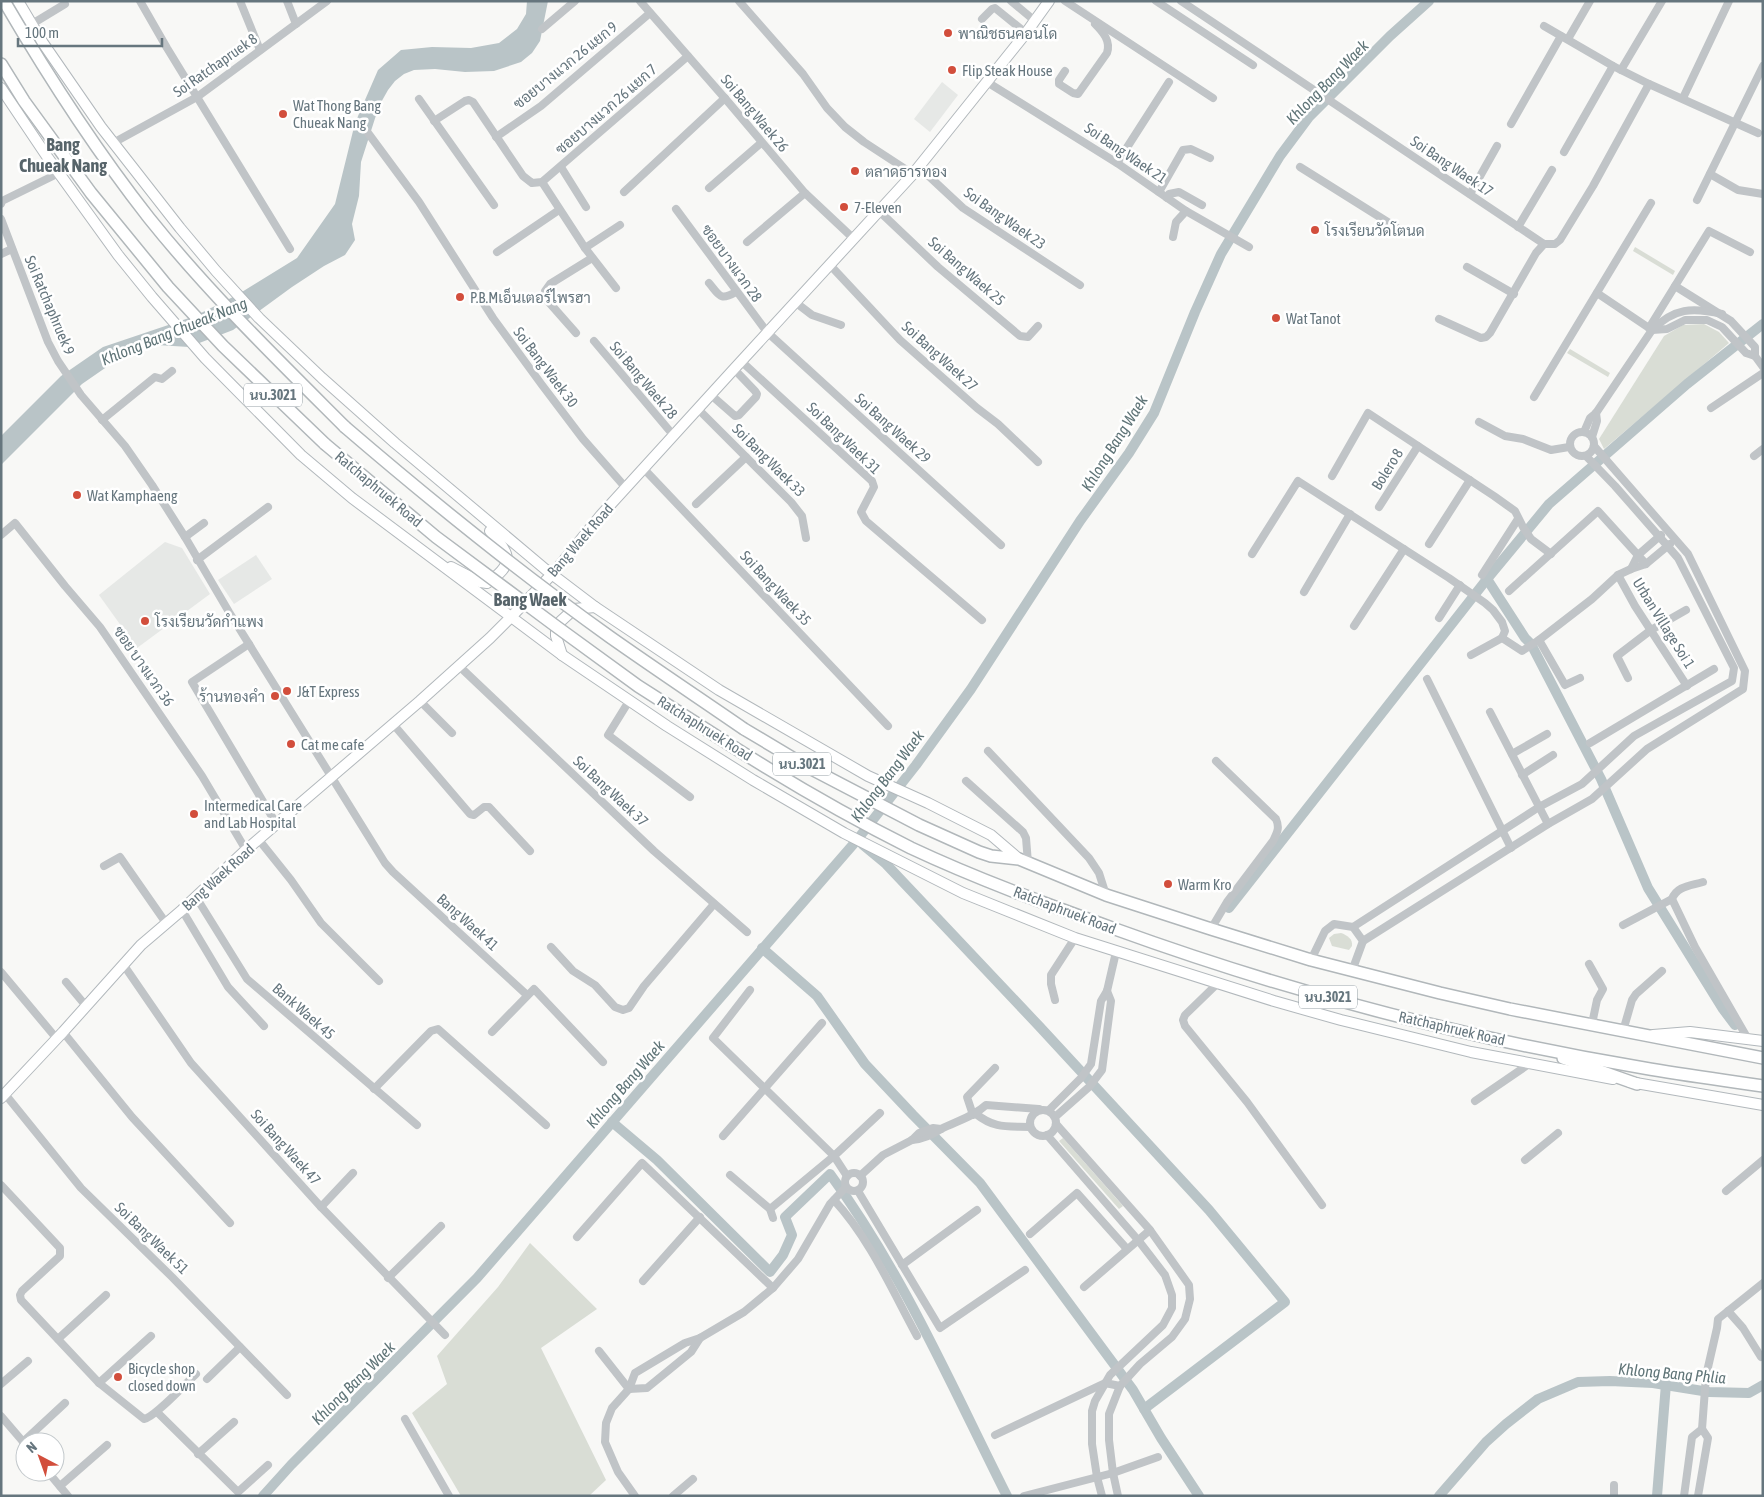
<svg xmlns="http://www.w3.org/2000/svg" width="1764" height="1497" font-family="'Asap Condensed',Sarabun,sans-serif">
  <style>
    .built { fill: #e6e8e6 }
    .green { fill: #d9ddd5 }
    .water { fill: #b9c4c7 }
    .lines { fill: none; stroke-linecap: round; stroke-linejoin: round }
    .canal { stroke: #b9c4c7; stroke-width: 10 }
    .secondary-casing { stroke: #b2b8bc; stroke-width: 12 }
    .primary-casing { stroke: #b1b7ba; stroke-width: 14 }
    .street { stroke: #c0c4c7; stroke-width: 8 }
    .secondary { stroke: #fff; stroke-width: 10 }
    .primary { stroke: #fff; stroke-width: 11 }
    .primary-bridge-casing { stroke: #b1b7ba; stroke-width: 14; stroke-linecap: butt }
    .primary-bridge { stroke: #fff; stroke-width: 11 }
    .poi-dot { fill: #d24e3c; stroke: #fff; stroke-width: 2 }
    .labels { text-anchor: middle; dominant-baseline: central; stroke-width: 5; stroke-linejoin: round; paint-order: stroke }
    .shield { fill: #fff; stroke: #949fa5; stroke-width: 1 }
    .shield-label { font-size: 14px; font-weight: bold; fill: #66767e }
    .poi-label { font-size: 15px; fill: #66767e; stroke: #fff; text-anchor: start }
    .street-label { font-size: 15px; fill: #66767e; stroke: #fff }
    .water-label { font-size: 16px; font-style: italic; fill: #607578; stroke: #fff }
    .quarter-label { font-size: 18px; font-weight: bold; fill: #57646a; stroke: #fff }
  </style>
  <rect width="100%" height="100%" fill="#f8f8f6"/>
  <g class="built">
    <polygon points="942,82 958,95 930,132 914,119"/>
    <polygon points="165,542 182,548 210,594 137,648 99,595"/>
    <polygon points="256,555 272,579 234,604 218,580"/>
  </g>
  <g class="green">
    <polygon points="1635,247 1675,271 1673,275 1633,251"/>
    <polygon points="1704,324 1719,332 1729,343 1604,449 1599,439 1664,336 1683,325"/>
    <polygon points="1570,349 1610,373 1608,377 1567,353"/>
    <path d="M1341,933c6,2 12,6 11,13l-3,4 -17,-4 -3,-8 5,-4z"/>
    <polygon points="1063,1138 1123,1206 1119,1209 1059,1141"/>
    <polygon points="530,1243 597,1309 541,1348 606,1480 589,1496 461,1496 412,1413 447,1384 437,1356 498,1287"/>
  </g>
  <polygon class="water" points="527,1 548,1 540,41 532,53 521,62 494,71 465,72 435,69 414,70 404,74 395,81 388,90 379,106 361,162 359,196 352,224 355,240 345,255 324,266 292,287 233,330 189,347 157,345 136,352 108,366 82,384 1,465 1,436 61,376 103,347 195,316 237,295 297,258 335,204 355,123 378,70 401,50 432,47 471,48 499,43 517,29 526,14"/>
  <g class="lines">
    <g class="canal">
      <polyline points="1487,579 1525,638 1531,644 1601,779 1648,888 1723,1009 1735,1025"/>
      <polyline points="863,845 886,864 1039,1026 1209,1210 1285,1302 1144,1409"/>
      <polyline points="1229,908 1487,579 1549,504 1687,384 1763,324"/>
      <polyline points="762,948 817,996 865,1064 913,1115 980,1183 1133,1390 1161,1438 1199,1496"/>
      <path d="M612,1122l45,38 113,112 13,-17 9,-20 -7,-18 45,-43c73,99 122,213 177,322"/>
      <polyline points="263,1496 291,1465 477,1278 857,840 916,765 971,689 1080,521 1129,453 1154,413 1195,312 1221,254 1280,156 1309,117 1390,36 1429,1"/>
      <polyline points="1439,1496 1486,1442 1506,1424 1538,1399 1578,1382 1610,1381 1653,1383 1709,1392 1749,1393 1763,1385"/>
      <polyline points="1657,1496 1666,1384"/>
    </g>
    <g class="secondary-casing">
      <g id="secondary">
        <polyline points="18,1 43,43 101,127 180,228 216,271 259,318 322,378 395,443 545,569 595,607 719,690 868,776 928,803 991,835 1019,859"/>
        <polyline points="1,88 48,158 118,255 152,297 205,358 301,455 352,498 562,655 667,726 753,780 844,833 963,893 1075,938 1274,1001 1341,1020 1471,1052 1613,1079"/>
        <path d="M451,567l29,15 7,1c28,-19 24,-28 3,-52"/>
        <polyline points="562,655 556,636 556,630 561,621 574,609 595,607"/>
        <polyline points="1653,1035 1690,1032 1763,1041"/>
        <polyline points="1630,1082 1763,1105"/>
        <polyline points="1,1098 63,1032 141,945 182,910 246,850 420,701 490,638 511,617 556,570 601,515 734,369 913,174 1026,33 1049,1"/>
      </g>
    </g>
    <g class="primary-casing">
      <g id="primary">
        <path d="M4,1c45,77 90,147 145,217 60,75 129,142 196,209"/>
        <polyline points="1,64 24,101 91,193 168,287 223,346 325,444"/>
        <polyline points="744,729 806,766 919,825 979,852 991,856 1019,859 1106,895 1211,929 1311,960 1440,993 1510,1009 1763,1058"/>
        <path d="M735,748c57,36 116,70 176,100 66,31 135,56 204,81 171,62 349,109 529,139 39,7 79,12 119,18"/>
        <polyline points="1563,1058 1637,1084"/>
      </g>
    </g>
    <g class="street">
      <polyline points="140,1 167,48 290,249"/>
      <polyline points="240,1 260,50"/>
      <polyline points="287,1 296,24"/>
      <polyline points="640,1 729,103 805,193 854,239"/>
      <polyline points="739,1 803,74 827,108 845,127 864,142 913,174"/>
      <polyline points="1011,1 1035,21"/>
      <polyline points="1065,1 1213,98"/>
      <polyline points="1156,1 1253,65"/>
      <polyline points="1181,1 1544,244 1555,244 1560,240 1593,186 1649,84"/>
      <polyline points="982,19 992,9 995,8 1026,33"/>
      <polyline points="32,24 65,4"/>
      <polyline points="1544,26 1613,66 1649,84 1758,133"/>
      <polyline points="542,29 575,1"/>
      <polyline points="1568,39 1590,1"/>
      <polyline points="1621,70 1662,1"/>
      <path d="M1065,71l-6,9v4l14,9 5,1 29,-41c4,-12 -4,-21 -12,-29"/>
      <polyline points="987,82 1117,163 1186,211 1249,247"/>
      <polyline points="1683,98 1729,1"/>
      <polyline points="419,99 494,205"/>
      <polyline points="434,121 465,101 469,100 473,102 523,176 532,183 542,182 688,56"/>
      <polyline points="1511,124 1561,36"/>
      <polyline points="368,133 419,202 493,318 542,385 583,439 626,488"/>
      <polyline points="496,137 541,106 650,13"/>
      <polyline points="113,143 197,97 327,1"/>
      <polyline points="1564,152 1613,66"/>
      <polyline points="1117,163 1169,82"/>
      <polyline points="561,167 586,207"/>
      <polyline points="919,167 963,208 1080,285"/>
      <polyline points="1300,167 1402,231"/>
      <polyline points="1710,174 1738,190 1763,194"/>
      <polyline points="542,182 585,248 616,288"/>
      <polyline points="709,188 761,143"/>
      <polyline points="624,192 725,98"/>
      <polyline points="1159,192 1183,150 1191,149 1210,158"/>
      <polyline points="1470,194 1497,146"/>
      <polyline points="1167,198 1169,194 1179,192 1202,205"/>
      <polyline points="1697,200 1763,66"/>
      <polyline points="1,204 2,201 59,173"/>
      <polyline points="676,209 767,332 1001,545"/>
      <polyline points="879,211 938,267 1020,336 1028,337 1038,326"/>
      <polyline points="1,219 48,342 58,361 81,395 125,446 152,485 185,537 229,612 385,863 393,872 527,995"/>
      <polyline points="1518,227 1552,170"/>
      <polyline points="1173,237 1176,222 1186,211"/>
      <polyline points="747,242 805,193"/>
      <polyline points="585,248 620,225"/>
      <polyline points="497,252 559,210"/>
      <polyline points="1,254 12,249"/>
      <polyline points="830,265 900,340 977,408 998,424 1038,462"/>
      <polyline points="1467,267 1514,294"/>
      <path d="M709,283c11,13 11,18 27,9"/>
      <polyline points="1675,286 1731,321 1755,347 1755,356"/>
      <polyline points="1597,293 1652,330 1667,329 1685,320 1707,320 1722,327 1746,353 1755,356 1763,367"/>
      <polyline points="795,302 812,315 841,325"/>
      <polyline points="1439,319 1481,338 1486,337 1490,333 1536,253 1544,244"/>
      <polyline points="1649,328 1709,231 1750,252"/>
      <polyline points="576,333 546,299 545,291 550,284 592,258"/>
      <polyline points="594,341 674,436"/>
      <polyline points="741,361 872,481 874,487 861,512 866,521 982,620"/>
      <polyline points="711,395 735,416 739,415 756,397 757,394 755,391 734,369"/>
      <polyline points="1534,397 1651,203"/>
      <polyline points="1711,408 1763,373"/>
      <polyline points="698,409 791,502 802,516 806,538"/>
      <polyline points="102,420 155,377 162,379 172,371"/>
      <polyline points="1479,422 1505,436 1523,439 1551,450 1569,447"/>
      <circle cx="1582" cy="444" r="12"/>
      <path d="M1584,432l6,-14 6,-5 56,-83c22,-22 40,-23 70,-16"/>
      <polyline points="1592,437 1597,421 1596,413"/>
      <polyline points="1754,456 1763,449"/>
      <polyline points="644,469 888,726"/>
      <polyline points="1332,476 1368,413 1494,496 1515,511 1523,527 1531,539 1551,554"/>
      <polyline points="696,504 746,457"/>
      <polyline points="1379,507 1418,446"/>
      <polyline points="1,535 15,523 65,586 100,627 202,776 246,850"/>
      <polyline points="185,537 204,523"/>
      <polyline points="1429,544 1470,480"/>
      <polyline points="1252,554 1298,481 1449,578 1485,603 1493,610 1502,622 1505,631 1502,638 1522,651 1539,640 1592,599 1618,575 1631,569 1646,564 1670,544"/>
      <polyline points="197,560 268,507"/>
      <polyline points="1631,569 1638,555 1661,535"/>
      <polyline points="1482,575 1518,519"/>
      <polyline points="1618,575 1635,606 1687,686"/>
      <polyline points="1509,591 1598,511 1646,564"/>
      <polyline points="1304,592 1350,514"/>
      <polyline points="1439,618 1460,585"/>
      <polyline points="1354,626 1404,549"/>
      <polyline points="1539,640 1565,685 1580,678"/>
      <polyline points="249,644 192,682 277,825"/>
      <polyline points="1471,655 1502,638"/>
      <polyline points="459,666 654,851 747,932"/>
      <polyline points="1628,678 1617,656 1651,630 1686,610"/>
      <polyline points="1427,679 1511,848"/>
      <polyline points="420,701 452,733"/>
      <polyline points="629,701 608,735 690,797"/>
      <polyline points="1490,712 1548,824"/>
      <polyline points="393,724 470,814 474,815 484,807 489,807 530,851"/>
      <polyline points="1590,743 1714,669"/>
      <polyline points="988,751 1089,858 1099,873 1106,895"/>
      <polyline points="1512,754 1547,734"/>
      <polyline points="1522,775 1553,755"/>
      <polyline points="966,781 1023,832 1026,838 1028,863"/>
      <polyline points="259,840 291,880 321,923 379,981"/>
      <polyline points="104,866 120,857 166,923"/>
      <path d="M1703,882c-13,4 -26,4 -31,17l23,48 53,92"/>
      <polyline points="196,897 247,979 417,1125"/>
      <polyline points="182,910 228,987 264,1026"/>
      <polyline points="1623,925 1672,899"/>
      <polyline points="1353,927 1539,807 1582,784 1634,736 1732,681 1734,668 1678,558 1615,486 1586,456"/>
      <path d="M1211,929l16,-27 46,-61c4,-8 7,-13 3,-22l-60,-58"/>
      <polyline points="1363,941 1548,824 1592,799 1647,749 1743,689 1745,671 1688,554 1594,446"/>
      <polyline points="551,947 573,971 595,985 615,1007 623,1010 629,1008 644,986 714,904"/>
      <polyline points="1311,960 1325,931 1334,924 1353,927 1363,941 1352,971"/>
      <polyline points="123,964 191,1063 321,1207 445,1335"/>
      <polyline points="1589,964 1603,989 1597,1000 1592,1024"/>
      <polyline points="1,972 57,1039"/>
      <polyline points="66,982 86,1006"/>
      <polyline points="1217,984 1185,1015 1183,1020 1185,1026 1247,1102 1322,1205"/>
      <polyline points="750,990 713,1038 834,1156 847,1176"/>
      <polyline points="1055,1000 1051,984 1051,975 1075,938"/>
      <polyline points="1623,1031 1632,1000 1636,994 1662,971"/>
      <polyline points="63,1032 132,1117 230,1223"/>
      <polyline points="492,1032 534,989 603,1062"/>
      <polyline points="374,1089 431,1031 438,1029 546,1125"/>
      <polyline points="5,1094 81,1188 172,1277 287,1395"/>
      <polyline points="1475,1101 1529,1064"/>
      <circle cx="1043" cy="1123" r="13"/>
      <polyline points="1049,1110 1081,1078 1091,1064 1101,1001 1107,991 1116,952"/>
      <path d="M976,1114c19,15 31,12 54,13"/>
      <polyline points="973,1115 967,1097 995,1068"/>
      <polyline points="1055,1117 1089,1087 1102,1070 1111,1001 1107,991"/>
      <polyline points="1056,1124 1150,1230 1189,1285 1190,1299 1185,1319 1172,1337 1140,1364 1120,1386 1109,1414 1109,1440 1113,1473 1118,1496"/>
      <polyline points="1047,1135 1138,1240 1165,1275 1172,1295 1172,1308 1163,1325 1110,1375 1095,1401 1092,1411 1092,1444 1097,1477 1102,1496"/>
      <polyline points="723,1136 822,1023"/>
      <path d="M912,1140c12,-1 19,-5 29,-11 16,-8 32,-12 45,-24l53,4"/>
      <polyline points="1525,1160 1558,1133"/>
      <circle cx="854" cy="1182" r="9"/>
      <polyline points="730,1175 770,1209 773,1218"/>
      <polyline points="860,1176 883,1155 912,1140 919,1133 933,1128 941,1129"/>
      <path d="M1,1185l59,63v8l-38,35 -2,4 1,5 78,83 45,36c11,-2 42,-36 52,-45"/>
      <polyline points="858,1191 940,1328 1025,1270"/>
      <polyline points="1726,1191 1763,1160"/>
      <path d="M834,1200c36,39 58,90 83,136"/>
      <polyline points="321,1207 353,1173"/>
      <polyline points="770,1209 834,1156 880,1113"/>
      <polyline points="1030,1234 1077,1193 1127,1249"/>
      <polyline points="577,1237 642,1163 773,1288"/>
      <polyline points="902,1265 977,1210"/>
      <polyline points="388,1278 441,1226"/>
      <polyline points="643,1281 700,1217"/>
      <polyline points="1084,1287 1150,1230"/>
      <polyline points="1728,1311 1743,1328 1761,1357"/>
      <polyline points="58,1339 106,1295"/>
      <polyline points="599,1351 629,1389"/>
      <polyline points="207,1379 240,1347"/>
      <polyline points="99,1383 151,1336"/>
      <polyline points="1,1384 28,1361"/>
      <polyline points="629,1389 647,1388 691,1352 700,1338"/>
      <polyline points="157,1412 238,1492 268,1465"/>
      <polyline points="1,1416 25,1444"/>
      <polyline points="405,1419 449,1496"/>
      <polyline points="1702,1429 1706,1376 1717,1328 1718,1319 1763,1283"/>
      <polyline points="995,1435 1105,1383 1120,1386"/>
      <polyline points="23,1442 65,1403"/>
      <polyline points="198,1454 234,1422"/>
      <polyline points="48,1472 68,1496"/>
      <polyline points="60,1486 107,1445"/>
      <polyline points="635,1496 618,1472 605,1442 606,1423 612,1408 629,1389 635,1373 685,1343 700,1338 744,1312 773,1288 798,1259 830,1204 846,1187"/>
      <polyline points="673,1496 693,1479"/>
      <polyline points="1024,1496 1113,1473 1158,1457"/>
      <polyline points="1614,1496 1614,1485"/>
      <polyline points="1684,1496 1692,1437 1702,1429 1708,1438 1698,1496"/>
    </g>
    <use href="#secondary" class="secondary"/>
    <use href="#primary" class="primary"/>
    <g class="primary-bridge-casing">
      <g id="primary-bridge">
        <path d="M345,427c85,73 174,145 265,210 44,31 89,61 134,92"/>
        <polyline points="325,444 436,537 557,627 638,686 735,748"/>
      </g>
    </g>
    <use href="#primary-bridge" class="primary-bridge"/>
  </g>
  <g class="poi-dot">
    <circle cx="948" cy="33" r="5"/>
    <circle cx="952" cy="70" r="5"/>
    <circle cx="283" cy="114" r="5"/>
    <circle cx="855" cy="171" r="5"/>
    <circle cx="844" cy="207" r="5"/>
    <circle cx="1315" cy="230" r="5"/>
    <circle cx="460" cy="297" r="5"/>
    <circle cx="1276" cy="318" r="5"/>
    <circle cx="77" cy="495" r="5"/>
    <circle cx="145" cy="621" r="5"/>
    <circle cx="287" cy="691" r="5"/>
    <circle cx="275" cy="696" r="5"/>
    <circle cx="291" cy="744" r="5"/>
    <circle cx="194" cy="814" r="5"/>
    <circle cx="1168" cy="884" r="5"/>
    <circle cx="118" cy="1377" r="5"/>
  </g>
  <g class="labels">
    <g class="shield">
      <rect x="244" y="383.5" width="58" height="23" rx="4"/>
      <rect x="773" y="752.5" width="58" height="23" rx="4"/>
      <rect x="1299" y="985.5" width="58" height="23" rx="4"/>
    </g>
    <g class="shield-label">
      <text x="273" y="395">นบ.3021</text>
      <text x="802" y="764">นบ.3021</text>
      <text x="1328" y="997">นบ.3021</text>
    </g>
    <g class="poi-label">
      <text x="958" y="33">พาณิชธนคอนโด</text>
      <text x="962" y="70">Flip Steak House</text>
      <text x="293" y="105">Wat Thong Bang<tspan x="293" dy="17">Chueak Nang</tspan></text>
      <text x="865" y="171">ตลาดธารทอง</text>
      <text x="854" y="207">7-Eleven</text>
      <text x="1325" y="230">โรงเรียนวัดโตนด</text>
      <text x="470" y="297">P.B.Mเอ็นเตอร์ไพรฮา</text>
      <text x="1286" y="318">Wat Tanot</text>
      <text x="87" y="495">Wat Kamphaeng</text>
      <text x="155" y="621">โรงเรียนวัดกำแพง</text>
      <text x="297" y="691">J&amp;T Express</text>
      <text x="265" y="696" text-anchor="end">ร้านทองคำ</text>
      <text x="301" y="744">Cat me cafe</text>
      <text x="204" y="805">Intermedical Care<tspan x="204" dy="17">and Lab Hospital</tspan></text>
      <text x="1178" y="884">Warm Kro</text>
      <text x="128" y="1368">Bicycle shop<tspan x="128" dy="17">closed down</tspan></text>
    </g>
    <g class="street-label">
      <text transform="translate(215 65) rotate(-35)">Soi Ratchapruek 8</text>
      <text transform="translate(565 65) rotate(-39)">ซอยบางแวก 26 แยก 9</text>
      <text transform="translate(606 109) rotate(-41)">ซอยบางแวก 26 แยก 7</text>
      <text transform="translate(755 113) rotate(50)">Soi Bang Waek 26</text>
      <text transform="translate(1126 153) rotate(34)">Soi Bang Waek 21</text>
      <text transform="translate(1452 166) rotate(34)">Soi Bang Waek 17</text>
      <text transform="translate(1005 218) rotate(35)">Soi Bang Waek 23</text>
      <text transform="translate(732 263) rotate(54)">ซอยบางแวก 28</text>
      <text transform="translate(967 271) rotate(41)">Soi Bang Waek 25</text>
      <text transform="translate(50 305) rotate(67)">Soi Ratchaphruek 9</text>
      <text transform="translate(940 356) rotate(42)">Soi Bang Waek 27</text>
      <text transform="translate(546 367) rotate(53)">Soi Bang Waek 30</text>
      <text transform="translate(644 380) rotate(50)">Soi Bang Waek 28</text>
      <text transform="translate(893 428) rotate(42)">Soi Bang Waek 29</text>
      <text transform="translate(844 438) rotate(44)">Soi Bang Waek 31</text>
      <text transform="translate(769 460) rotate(45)">Soi Bang Waek 33</text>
      <text transform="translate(1387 469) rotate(-58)">Bolero 8</text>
      <text transform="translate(379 489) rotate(40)">Ratchaphruek Road</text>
      <text transform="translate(580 540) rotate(-49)">Bang Waek Road</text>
      <text transform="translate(776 588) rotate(47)">Soi Bang Waek 35</text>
      <text transform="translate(1664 623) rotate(58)">Urban Village Soi 1</text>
      <text transform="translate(144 666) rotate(55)">ซอย บางแวก 36</text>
      <text transform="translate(705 728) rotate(32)">Ratchaphruek Road</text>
      <text transform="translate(611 791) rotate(43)">Soi Bang Waek 37</text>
      <text transform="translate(218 877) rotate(-42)">Bang Waek Road</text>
      <text transform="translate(1065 910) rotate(21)">Ratchaphruek Road</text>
      <text transform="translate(468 922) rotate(42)">Bang Waek 41</text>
      <text transform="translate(304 1011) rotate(41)">Bank Waek 45</text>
      <text transform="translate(1452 1028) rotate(13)">Ratchaphruek Road</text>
      <text transform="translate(286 1147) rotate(48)">Soi Bang Waek 47</text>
      <text transform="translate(152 1238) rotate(44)">Soi Bang Waek 51</text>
    </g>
    <g class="water-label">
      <text transform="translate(1327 82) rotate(-46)">Khlong Bang Waek</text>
      <text transform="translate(174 331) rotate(-22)">Khlong Bang Chueak Nang</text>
      <text transform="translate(1114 443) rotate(-58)">Khlong Bang Waek</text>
      <text transform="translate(887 776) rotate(-53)">Khlong Bang Waek</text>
      <text transform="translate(625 1084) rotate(-49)">Khlong Bang Waek</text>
      <text transform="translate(1672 1373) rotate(5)">Khlong Bang Phlia</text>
      <text transform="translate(353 1383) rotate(-45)">Khlong Bang Waek</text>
    </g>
    <g class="quarter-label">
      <text x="63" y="144">Bang<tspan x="63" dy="21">Chueak Nang</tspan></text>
      <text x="530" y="599">Bang Waek</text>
    </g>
  </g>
  <rect width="1764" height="1497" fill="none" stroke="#66767e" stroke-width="5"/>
  <g transform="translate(40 1457) rotate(319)"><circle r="24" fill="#ffffff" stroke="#c2c8cb"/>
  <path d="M0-4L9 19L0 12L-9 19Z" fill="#d24e3c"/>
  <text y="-8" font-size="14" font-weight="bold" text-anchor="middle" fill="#66767e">N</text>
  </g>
  <path d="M18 38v8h144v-8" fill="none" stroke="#66767e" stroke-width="2.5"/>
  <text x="25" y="38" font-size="15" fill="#66767e" stroke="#ffffff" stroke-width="4" paint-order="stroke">100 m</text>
</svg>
